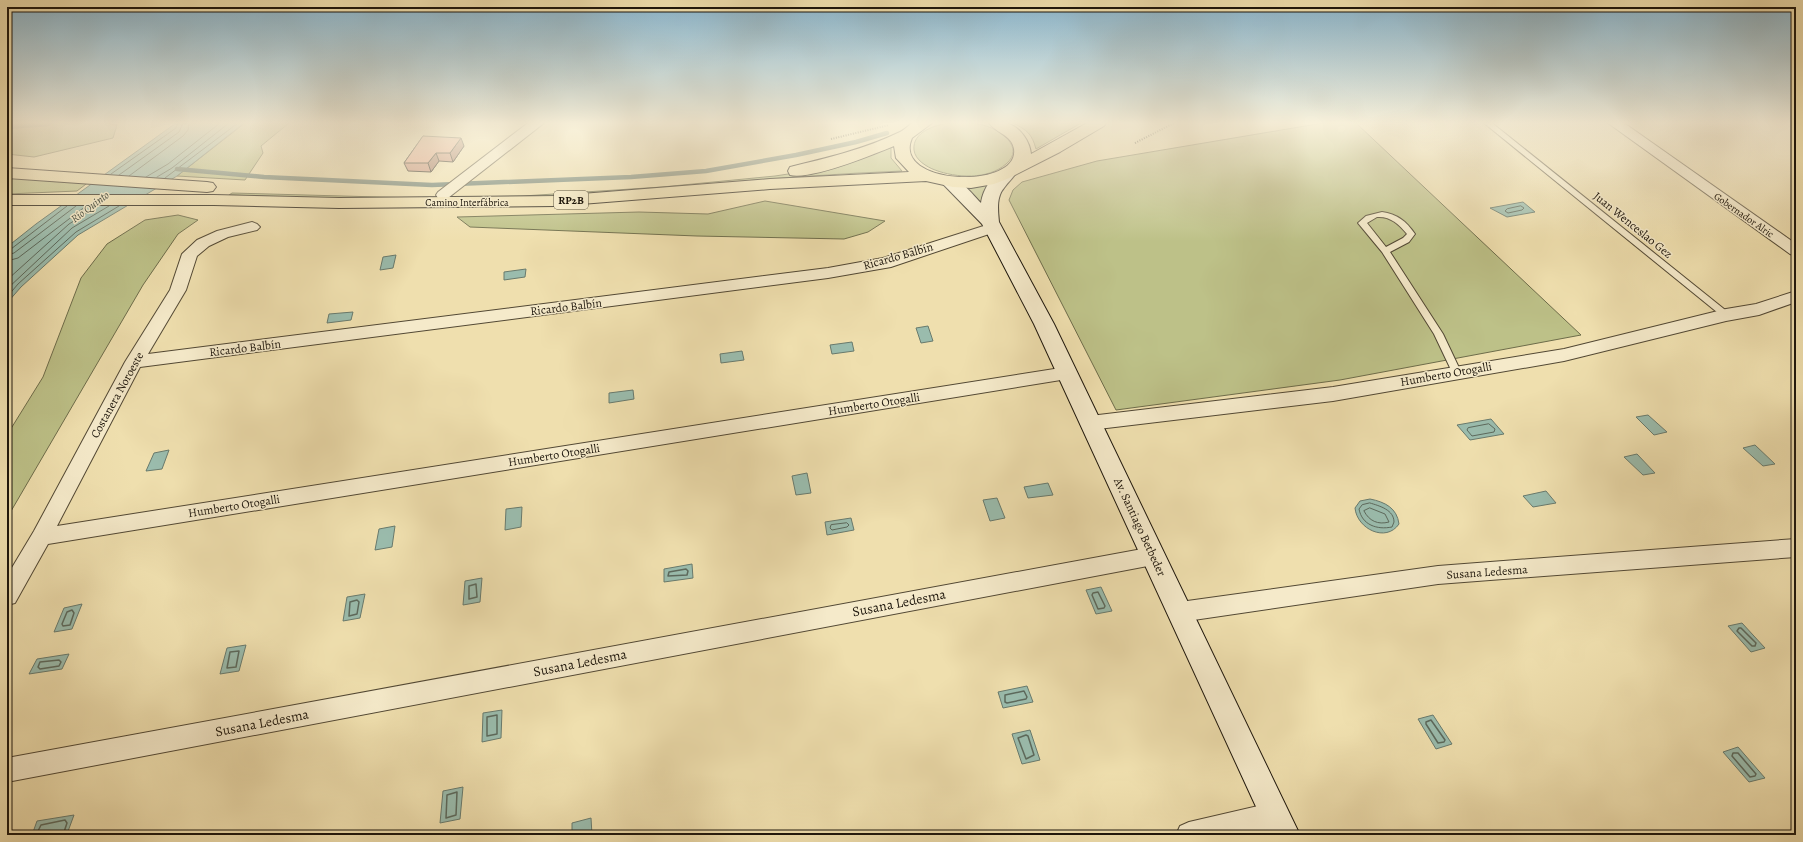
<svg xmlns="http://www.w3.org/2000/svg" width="1803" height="842" font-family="Alegreya,serif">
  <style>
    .green { fill: #bdc188; stroke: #6d6c4a }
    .water { fill: #9abcad; stroke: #687a6d }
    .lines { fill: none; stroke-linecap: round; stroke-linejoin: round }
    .shore-far1 { stroke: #5c695c; stroke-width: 1 }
    .shore { stroke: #5c695c; stroke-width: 1.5 }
    .stream { stroke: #687a6d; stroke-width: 4.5 }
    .service-casing { stroke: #524834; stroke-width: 2 }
    .minor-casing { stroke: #524834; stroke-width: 2 }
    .secondary-casing { stroke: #1d160c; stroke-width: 2 }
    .primary-casing { stroke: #1d160c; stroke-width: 2 }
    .path { stroke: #1d160c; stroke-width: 2; stroke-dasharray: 1 1.5; stroke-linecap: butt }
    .service { fill: #f5eaca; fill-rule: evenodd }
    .minor { fill: #f5eaca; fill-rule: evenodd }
    .secondary { fill: #f5eaca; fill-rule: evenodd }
    .primary { fill: #efdfae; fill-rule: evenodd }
    .wall { fill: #c88c77; stroke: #1d160c }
    .shaded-wall { fill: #a27261; stroke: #1d160c }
    .building { fill: #e8a38a; stroke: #1d160c }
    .labels { text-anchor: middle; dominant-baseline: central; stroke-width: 3; stroke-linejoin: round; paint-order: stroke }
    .far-street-label { font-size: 10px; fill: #1d160c; stroke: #f5eaca }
    .shield { fill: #f5eaca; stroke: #5e5645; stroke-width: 1 }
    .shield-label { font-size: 11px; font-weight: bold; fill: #1d160c }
    .far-water-label { font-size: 11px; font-style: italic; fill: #495044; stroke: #f5eaca }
    .street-label { font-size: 12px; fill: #1d160c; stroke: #f5eaca }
    .near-street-label { font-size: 14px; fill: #1d160c; stroke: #f5eaca }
  </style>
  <rect width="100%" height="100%" fill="#efdfae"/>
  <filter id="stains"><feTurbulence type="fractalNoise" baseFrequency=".005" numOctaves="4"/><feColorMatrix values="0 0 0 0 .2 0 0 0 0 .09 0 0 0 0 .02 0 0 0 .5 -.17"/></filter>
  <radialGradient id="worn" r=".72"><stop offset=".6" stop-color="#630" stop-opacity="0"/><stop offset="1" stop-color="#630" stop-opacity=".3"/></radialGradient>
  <g class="green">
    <polygon points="7,123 105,123 117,125 113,138 34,157 7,154"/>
    <polygon points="245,123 289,123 261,146 263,153 245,180 177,176"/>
    <path d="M949,123c11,0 23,-1 34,2 16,4 43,22 23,39 -18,16 -50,14 -71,6 -8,-3 -20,-10 -21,-20 -2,-18 21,-25 35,-27z"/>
    <path d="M1013,123h68l-45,26c-4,-15 -9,-19 -23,-26z"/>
    <polygon points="1323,123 1356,123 1581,335 1340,380 1116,410 1009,200 1013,190 1022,182 1097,161"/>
    <path d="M891,145v13l11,13c-128,5 -256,20 -385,27 -96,6 -193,0 -288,-3l3,-2 184,5 107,-2 139,-9 113,-11 46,-7z"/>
    <polygon points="7,177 90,181 77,191 7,194"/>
    <polygon points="990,182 984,209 975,196 962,186"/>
    <polygon points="765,201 885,221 868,232 844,239 697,236 470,227 457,217 639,212 708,214"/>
    <polygon points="178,215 198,220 178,234 143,285 7,518 7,435 43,377 81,278 107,244 145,220"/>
  </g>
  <g class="water">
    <polygon points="176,123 244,123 177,176 78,235 21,287 7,303 7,247 36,224"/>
    <polygon points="1523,202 1535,212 1507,217 1490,208"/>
    <polygon points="396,255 393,268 380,270 383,257"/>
    <polygon points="526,269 525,277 504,280 504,272"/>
    <polygon points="353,312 351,320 327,323 329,314"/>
    <polygon points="928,326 933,341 921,343 916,328"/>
    <polygon points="852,342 854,351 832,354 830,345"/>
    <polygon points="742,351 744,360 721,363 720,354"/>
    <polygon points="633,390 634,399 609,403 609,393"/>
    <polygon points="1648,415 1667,432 1654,435 1636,417"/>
    <polygon points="1491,419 1504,434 1470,440 1457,425"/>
    <polygon points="1755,445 1775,464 1763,466 1743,448"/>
    <polygon points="169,450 162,469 146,471 154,453"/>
    <polygon points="1637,454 1655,473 1643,475 1624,457"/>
    <polygon points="807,473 811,493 796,495 792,476"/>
    <polygon points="1048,483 1053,495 1028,498 1024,487"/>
    <polygon points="1546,491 1556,503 1533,507 1523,496"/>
    <polygon points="997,498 1005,518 990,521 983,500"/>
    <path d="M1370,499c15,3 27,9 29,25 -13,19 -42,5 -44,-16l5,-7z"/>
    <polygon points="522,507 521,527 505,530 506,509"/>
    <polygon points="851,518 854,530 827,535 825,522"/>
    <polygon points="395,526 392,547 375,550 379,529"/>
    <polygon points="692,564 693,578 664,582 664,569"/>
    <polygon points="482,578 480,602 463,605 465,581"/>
    <polygon points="1101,587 1112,611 1096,614 1086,590"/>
    <polygon points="365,594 360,618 343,621 347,597"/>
    <polygon points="82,604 72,629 54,632 64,608"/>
    <polygon points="1742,623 1765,648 1751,652 1728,626"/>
    <polygon points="246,645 239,671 220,674 227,648"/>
    <polygon points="69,654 62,669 29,674 37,659"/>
    <polygon points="1027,686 1033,702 1003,708 998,692"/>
    <polygon points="502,710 501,738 482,742 483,713"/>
    <polygon points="1433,715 1452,744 1436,749 1418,719"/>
    <polygon points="1030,730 1040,760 1022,764 1012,734"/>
    <polygon points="1738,747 1765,778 1749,782 1723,752"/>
    <polygon points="463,787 460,819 440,823 443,791"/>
    <polygon points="74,815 67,834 32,835 37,821"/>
    <polygon points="591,818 592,835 572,835 572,823"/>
  </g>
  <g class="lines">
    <g class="shore-far1">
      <polyline points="111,174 176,128 178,123"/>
      <polyline points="119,175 179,132 183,123"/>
      <polyline points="129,176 183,136 188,130 189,123"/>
      <polyline points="146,177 168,164 220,123"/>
      <polyline points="157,177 172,168 229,123"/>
      <polyline points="165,178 238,123"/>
      <polygon points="1521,206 1524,208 1522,210 1508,213 1505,211 1507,209"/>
      <polyline points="7,250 11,249 67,206"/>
      <polyline points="7,255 14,253 76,206"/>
      <polyline points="7,261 18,258 86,206"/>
      <polyline points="7,280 69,224 98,206"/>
      <polyline points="7,289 72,228 109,206"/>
      <polyline points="7,297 18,284 76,232 119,206"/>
      <polygon points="1489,424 1495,429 1494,432 1472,436 1467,430 1468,428"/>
      <path d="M1370,503c10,3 24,7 24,19l-2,5c-15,3 -30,-2 -33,-18l3,-4z"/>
      <path d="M1370,508l15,6 4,8c-11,3 -20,-1 -25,-11z"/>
      <polygon points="847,523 849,525 847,527 832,530 830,528 831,525"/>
    </g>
    <g class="shore">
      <polygon points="686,569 688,571 687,575 668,576 669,572"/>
      <polygon points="476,584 477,597 469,599 469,586"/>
      <polygon points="1098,592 1105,606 1104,608 1098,609 1092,595 1093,593"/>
      <polygon points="357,600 359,602 357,614 349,616 350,602"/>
      <polygon points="72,610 74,613 70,625 63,626 62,624 67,612"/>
      <polygon points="1739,628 1741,628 1756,643 1755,646 1752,646 1737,631"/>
      <polygon points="239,651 236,667 227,668 230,652"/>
      <polygon points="59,660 61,662 59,666 40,669 38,667 40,662"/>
      <polygon points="1024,691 1027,697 1026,699 1007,703 1005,702 1005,695"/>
      <polygon points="497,715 497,734 487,736 487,717"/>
      <polygon points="1431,720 1445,740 1444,742 1438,743 1426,724 1426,722"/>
      <polygon points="1026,735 1028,736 1034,755 1026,759 1018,738"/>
      <polygon points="1733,753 1738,753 1756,774 1755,776 1750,777 1732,756"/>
      <polygon points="457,792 456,815 446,818 447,795"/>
      <polyline points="36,835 41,825 65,820 67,823 63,835"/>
    </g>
    <g class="stream">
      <polyline points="7,127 48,124"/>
      <polyline points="177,169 264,177 432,185 631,177 706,171 796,155 856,142 887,133"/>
    </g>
    <g class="service-casing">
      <g id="service">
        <polygon points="1484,123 1492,123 1729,313 1730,315 1729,317 1723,317"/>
        <path d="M1382,212c15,2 24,9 33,22l-6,8 -19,10 53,82 18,38 -2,2h-6l-19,-40 -52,-82 -24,-29 8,-7zM1377,217c13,-1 22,7 30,17l-4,4 -17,9 -19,-24z"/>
      </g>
    </g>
    <g class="minor-casing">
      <g id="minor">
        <polygon points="528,123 544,123 448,198 443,199 438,198 436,195 438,192"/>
        <polygon points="1608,123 1624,123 1796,244 1796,256 1790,254"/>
        <polygon points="252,222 257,224 260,227 257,230 228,237 209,246 197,256 186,290 148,354 828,268 883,258 993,223 998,225 1001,228 998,231 891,267 828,278 140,367 57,526 1067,367 1073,369 1076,373 1073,377 1067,379 48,544 15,603 7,605 7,576 34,531 125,362 170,290 182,254 197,240 217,231"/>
        <polygon points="1796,291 1796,302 1759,315 1726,321 1564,361 1333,401 1090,430 1083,428 1080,423 1083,418 1090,416 1333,387 1564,349 1726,309 1756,304"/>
        <polygon points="1796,539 1796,557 1438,584 1180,622 1172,619 1169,612 1172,605 1180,602 1438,566"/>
        <polygon points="1153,547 1161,550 1164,556 1161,562 1153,565 7,782 7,758"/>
        <path d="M1275,802l9,4 4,9 -4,9c-34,15 -72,11 -108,11l4,-9 9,-4z"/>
      </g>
    </g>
    <g class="secondary-casing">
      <path id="secondary" d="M1008,168l6,1 2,4c-3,5 -8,9 -12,15 -8,9 -6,23 -5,34l55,102 246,511h-31l-235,-511 -52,-100 -41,-42 3,-4c15,-3 27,15 37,25 2,-14 13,-32 27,-35z"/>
    </g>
    <g class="primary-casing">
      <g id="primary">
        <path d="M912,123h20l-20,15c-21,48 108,52 102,11 -2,-14 -18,-16 -25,-26 6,0 15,-2 20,1 12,4 21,18 22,30l56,-31h19l-2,3 -44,26 -53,27 -13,5 -23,4 -18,-1 -27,-6 -156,8 -214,17 -217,2 -125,-3h-207v-10h207l125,3 217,-2 214,-17 139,-7 -13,-14 -2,-12c-22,9 -82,34 -104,29l-2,-4 2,-4c37,-9 75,-18 110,-35 4,-2 8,-6 12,-9z"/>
        <polygon points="7,168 207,182 213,183 216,187 213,191 207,192 7,178"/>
      </g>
    </g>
    <g class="path">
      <polyline points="831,139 889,125"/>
      <polyline points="1135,143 1174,123"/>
    </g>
    <use href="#service" class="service"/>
    <use href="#minor" class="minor"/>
    <use href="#secondary" class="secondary"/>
    <use href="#primary" class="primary"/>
  </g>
  <polygon class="wall" points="423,136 464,146 453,162 439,161 431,172 408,171 404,163"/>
  <g class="shaded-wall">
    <polygon points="461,138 464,146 453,162 450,153"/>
    <polygon points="436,153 439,161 431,172 428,163"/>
  </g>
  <polygon class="building" points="423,136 461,138 450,153 436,153 428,163 404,163"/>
  <linearGradient id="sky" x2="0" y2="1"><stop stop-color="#89b7d0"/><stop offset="0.51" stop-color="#f8f1db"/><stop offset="1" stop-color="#f8f1db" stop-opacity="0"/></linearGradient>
  <rect width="1803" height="241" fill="url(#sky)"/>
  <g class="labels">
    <g class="far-street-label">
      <text x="467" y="202">Camino Interfábrica</text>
      <text transform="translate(1744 215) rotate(35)">Gobernador Alric</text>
    </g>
    <rect class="shield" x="554" y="191" width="34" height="18" rx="3"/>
    <g class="shield-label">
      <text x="571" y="200">RP2B</text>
    </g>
    <g class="far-water-label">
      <text transform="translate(90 207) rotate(-37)">Río Quinto</text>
    </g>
    <g class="street-label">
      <text transform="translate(1633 225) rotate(39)">Juan Wenceslao Gez</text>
      <text transform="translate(898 256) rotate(-16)">Ricardo Balbín</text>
      <text transform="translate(566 307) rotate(-7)">Ricardo Balbín</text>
      <text transform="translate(245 348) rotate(-7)">Ricardo Balbín</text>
      <text transform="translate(1446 374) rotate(-10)">Humberto Otogalli</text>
      <text transform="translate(117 395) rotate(-61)">Costanera Noroeste</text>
      <text transform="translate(874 404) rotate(-9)">Humberto Otogalli</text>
      <text transform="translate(554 455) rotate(-9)">Humberto Otogalli</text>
      <text transform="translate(234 506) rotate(-9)">Humberto Otogalli</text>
      <text transform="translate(1140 527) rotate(65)">Av. Santiago Betbeder</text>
      <text transform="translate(1487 572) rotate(-4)">Susana Ledesma</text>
    </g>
    <g class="near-street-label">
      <text transform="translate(899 603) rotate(-11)">Susana Ledesma</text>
      <text transform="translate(580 663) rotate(-11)">Susana Ledesma</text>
      <text transform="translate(262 723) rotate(-11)">Susana Ledesma</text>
    </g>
  </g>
  <rect width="1803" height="842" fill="none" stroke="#efdfae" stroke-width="24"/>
  <rect x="8" y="8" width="1787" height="826" fill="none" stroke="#1d160c" stroke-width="2"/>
  <rect x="12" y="12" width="1779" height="818" fill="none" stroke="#1d160c"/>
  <rect width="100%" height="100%" filter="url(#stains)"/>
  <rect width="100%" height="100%" fill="url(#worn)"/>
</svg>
